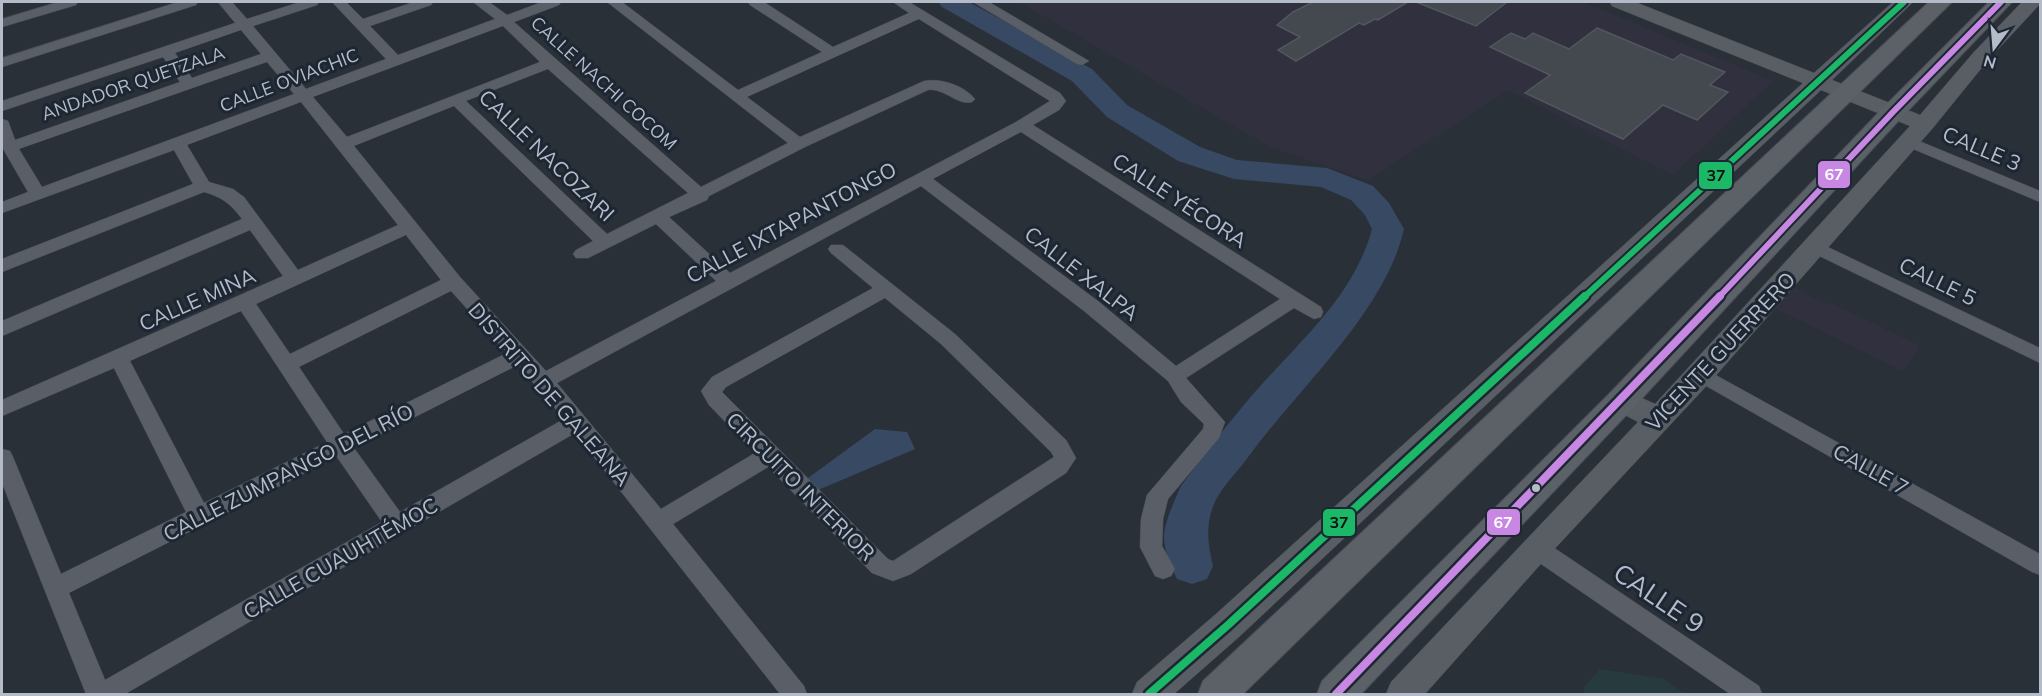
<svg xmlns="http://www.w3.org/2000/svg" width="2042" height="696" font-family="Mulish,sans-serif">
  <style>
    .medical { fill: #31303e }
    .green { fill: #273a3e }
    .water { fill: #384963 }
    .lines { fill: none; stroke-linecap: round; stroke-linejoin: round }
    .river { fill: #384963; fill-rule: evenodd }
    .building { fill: #444950; stroke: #52575f; stroke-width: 1.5 }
    .minor-casing { stroke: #484c53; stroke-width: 1 }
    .secondary-casing { stroke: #484c53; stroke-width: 1 }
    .primary-casing { stroke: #484c55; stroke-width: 2 }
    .minor { fill: #5a5e66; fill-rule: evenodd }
    .secondary { fill: #595d64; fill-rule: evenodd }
    .primary { fill: #5c6168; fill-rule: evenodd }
    .bus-1-far1-casing { stroke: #1d2633; stroke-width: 10 }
    .bus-1-casing { stroke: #1d2633; stroke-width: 13 }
    .bus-2-far1-casing { stroke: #1d2633; stroke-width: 10 }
    .bus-2-casing { stroke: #1d2633; stroke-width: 13 }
    .bus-1-far1 { stroke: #1ab867; stroke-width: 6 }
    .bus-1 { stroke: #1ab867; stroke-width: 8 }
    .bus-2-far1 { stroke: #c787e3; stroke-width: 6 }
    .bus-2 { stroke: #c787e3; stroke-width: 8 }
    .bus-dot { fill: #b4bcc9; stroke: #1d2633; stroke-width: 2 }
    .labels { text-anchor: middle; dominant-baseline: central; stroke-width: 6; stroke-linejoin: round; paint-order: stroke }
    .far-street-label { font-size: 18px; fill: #b4bcc9; stroke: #1d2633 }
    .street-label { font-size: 21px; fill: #b4bcc9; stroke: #1d2633 }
    .near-street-label { font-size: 26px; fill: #b4bcc9; stroke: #1d2633 }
    .line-badge { stroke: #1d2633; stroke-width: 2 }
    .badge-label { font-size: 16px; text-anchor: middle; font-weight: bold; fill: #fff }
    .pale-badge-label { font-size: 16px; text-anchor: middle; font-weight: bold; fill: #111 }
  </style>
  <rect width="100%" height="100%" fill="#2a3038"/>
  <g class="medical">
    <polygon points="1019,2 1583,2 1773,81 1673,175 1508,90 1368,180 1270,147"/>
    <polygon points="1789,285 1824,303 1834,304 1920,346 1903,371 1770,306"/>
  </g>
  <polygon class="green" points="1600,669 1664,679 1684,694 1584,694 1584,687"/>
  <polygon class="water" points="875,429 907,432 915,449 811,493 804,481"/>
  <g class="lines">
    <path class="river" d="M938,2h31l123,67 35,36 73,42 37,13 90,8 46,18 16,17 15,26c-19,84 -108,161 -158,231 -10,13 -26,29 -32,44 -9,22 -6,40 -1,62l-6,13 -15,5 -15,-5c-6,-12 -13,-28 -13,-42 0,-14 11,-38 17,-51 20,-27 40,-54 62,-80 46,-56 110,-105 129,-177l-7,-14 -14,-15 -30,-13 -87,-8 -56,-18 -71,-44 -35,-36 -130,-74z"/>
  </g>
  <g class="building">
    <polygon points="1313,2 1408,2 1378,20 1375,19 1364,25 1359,23 1296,61 1278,50 1300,37 1277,25 1293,12"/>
    <polygon points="1416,2 1507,2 1476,26"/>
    <polygon points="1597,28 1673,60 1681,54 1725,72 1710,85 1728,92 1697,120 1663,105 1623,139 1525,93 1550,75 1490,47 1511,33 1525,39 1533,33 1569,49"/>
  </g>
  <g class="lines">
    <g class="minor-casing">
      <g id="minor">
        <polygon points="58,2 78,2 76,5 2,27 2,19"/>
        <polygon points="178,2 198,2 196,5 2,67 2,58"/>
        <path d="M218,2h14l15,17 53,-17h19l-2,3 -64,21 53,63 80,-30 -54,-57h14l17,17 51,-17h19l-2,3 -61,21 28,29 97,-36 -22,-17h16l18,13 35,-13h19l-2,3 -45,17 187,165 87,-44 -181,-141h15l116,88 84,-38 -72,-47 -2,-3h16l69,45 76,-34 -16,-11h16l151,91 6,8 -7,9 -26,15 288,182 2,5 -2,5 -7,2 -20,-11 -108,70 39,44 -6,16 -51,61 -5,20 -1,27 13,23 -4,7 -8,3 -8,-3 -15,-29 1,-28 6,-24 56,-66 1,-5 -23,-22 -13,-21 -84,-70 -163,-125 -364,197 104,126 94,-56 -46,-48 -8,-14 11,-14 161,-89 -42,-35 -3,-4 3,-4h12l112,89 111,106 10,18 -10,15 -155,101 -18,7 -21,-8 -104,-106 -95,57 131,162 3,8h-27l-205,-261 -450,261h-39l-84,-211v-34l8,2 3,6 48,117 125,-62 -72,-144 -112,48v-16l281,-124 -33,-46 -248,106v-15l240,-102c-11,-15 -20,-22 -38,-27l-202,80v-13l191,-75 -19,-34 -172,63v-11l26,-10 -26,-45v-28l6,2 7,19 165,-58 -17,-25 -161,54v-10l233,-78zM919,19l131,82 -34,21 -286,151 -61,-56 38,-17 2,-4 96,-49 123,-57c17,-2 29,16 44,12l3,-3c-12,-14 -34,-21 -51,-18l-124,56 -53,-40zM503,26l37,36 -193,75 -34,-40zM241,30l20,24 -69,24 -17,-25zM267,62l27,32 -252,93 -23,-38zM548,69l140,124 -81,41 -141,-133zM301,102l97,123 -100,45 -54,-73 -11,-8 -24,-7 -22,-37zM454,106l139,135 -17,9 -3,4 3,4h12l68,-34 60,57 -170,90 -86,-94 -106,-131zM1021,132l259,167 -104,67 -78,-65 -165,-122zM406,235l35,45 -151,74 -34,-50zM451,291l56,62 -163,81 -45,-67zM885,298l56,46 110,108 3,5 -161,104 -5,-2 -166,-167 4,-5zM241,311l86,131 -123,61 -74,-142zM518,365l46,54 -164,93 -46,-64zM337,457l45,65 -277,158 -36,-87z"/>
        <polygon points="973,2 989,2 1089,61 1082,65 1077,64"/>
        <polygon points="1907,136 2040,191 2040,202 1901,144 1899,141"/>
        <polygon points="1815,241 2040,348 2040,363 1809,251 1806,247 1809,243"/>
        <polygon points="1701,367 2040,554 2040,575 2032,572 1694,379 1691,374 1694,369"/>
        <polygon points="1536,538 1544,541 1759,686 1762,694 1730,694 1528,555 1525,548 1528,541"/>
      </g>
    </g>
    <g class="secondary-casing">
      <polygon id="secondary" points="1610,2 1635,2 1814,73 1893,2 1913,2 1832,80 1920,115 1974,52 2022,2 2040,2 2040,4 1988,60 1932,129 1711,381 1547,557 1425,694 1386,694 1391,682 1638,422 1612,408 1608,400 1612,392 1622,389 1655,404 1910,126 1821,90 1240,636 1174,694 1132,694 1137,682 1216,614 1803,83 1612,6"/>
    </g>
    <g class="primary-casing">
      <g id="primary">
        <polygon points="1929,2 1952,2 1243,694 1198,694 1203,681"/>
        <polygon points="1989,2 2012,2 1902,117 1633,408 1361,694 1317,694 1322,681 1611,392 1884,107"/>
      </g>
    </g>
    <use href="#minor" class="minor"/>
    <use href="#secondary" class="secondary"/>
    <use href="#primary" class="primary"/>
    <g class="bus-1-far1-casing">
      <polyline id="bus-1-far1" points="1583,298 1904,2"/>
    </g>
    <g class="bus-1-casing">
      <polyline id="bus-1" points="1149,694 1228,625 1585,296"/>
    </g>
    <g class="bus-2-far1-casing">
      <polyline id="bus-2-far1" points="1718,298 1893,112 2001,2"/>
    </g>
    <g class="bus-2-casing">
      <polyline id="bus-2" points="1336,694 1720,296"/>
    </g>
    <use href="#bus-1-far1" class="bus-1-far1"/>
    <use href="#bus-1" class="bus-1"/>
    <use href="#bus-2-far1" class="bus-2-far1"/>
    <use href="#bus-2" class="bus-2"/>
  </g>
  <circle class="bus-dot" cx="1536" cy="488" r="5"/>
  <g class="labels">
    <g class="far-street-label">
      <text transform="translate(289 80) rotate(-21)">CALLE OVIACHIC</text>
      <text transform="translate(133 83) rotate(-19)">ANDADOR QUETZALA</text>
      <text transform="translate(604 83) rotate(42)">CALLE NACHI COCOM</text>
    </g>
    <g class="street-label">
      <text transform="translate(1982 148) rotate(23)">CALLE 3</text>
      <text transform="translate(547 155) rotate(44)">CALLE NACOZARI</text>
      <text transform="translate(1180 200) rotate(33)">CALLE YÉCORA</text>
      <text transform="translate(791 222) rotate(-28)">CALLE IXTAPANTONGO</text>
      <text transform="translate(1082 273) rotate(38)">CALLE XALPA</text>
      <text transform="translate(1938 281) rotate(26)">CALLE 5</text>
      <text transform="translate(197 299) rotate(-24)">CALLE MINA</text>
      <text transform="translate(1720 351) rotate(-47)">VICENTE GUERRERO</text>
      <text transform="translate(550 394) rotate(49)">DISTRITO DE GALEANA</text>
      <text transform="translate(1871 469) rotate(29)">CALLE 7</text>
      <text transform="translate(288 472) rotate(-27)">CALLE ZUMPANGO DEL RÍO</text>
      <text transform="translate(801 486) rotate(45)">CIRCUITO INTERIOR</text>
      <text transform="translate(340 558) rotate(-30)">CALLE CUAUHTÉMOC</text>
    </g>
    <g class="near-street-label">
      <text transform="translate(1659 598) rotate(34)">CALLE 9</text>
    </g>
  </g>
  <g class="line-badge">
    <rect x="1817" y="160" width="34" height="29" rx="6" fill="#c787e3"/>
    <rect x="1698" y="161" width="35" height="29" rx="6" fill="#1ab867"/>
    <rect x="1486" y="508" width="35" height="28" rx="6" fill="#c787e3"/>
    <rect x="1322" y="508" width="34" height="29" rx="6" fill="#1ab867"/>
  </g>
  <g class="badge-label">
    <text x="1834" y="180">67</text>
    <text x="1503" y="528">67</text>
  </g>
  <g class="pale-badge-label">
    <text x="1716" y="181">37</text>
    <text x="1339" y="528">37</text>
  </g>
  <rect width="2042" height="696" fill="none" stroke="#b4bcc9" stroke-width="6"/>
  <g transform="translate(1994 48) rotate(196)" stroke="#1d2633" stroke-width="4.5" paint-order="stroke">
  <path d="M0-4.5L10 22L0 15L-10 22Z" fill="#b4bcc9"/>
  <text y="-9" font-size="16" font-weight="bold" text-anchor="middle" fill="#b4bcc9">N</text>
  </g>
</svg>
